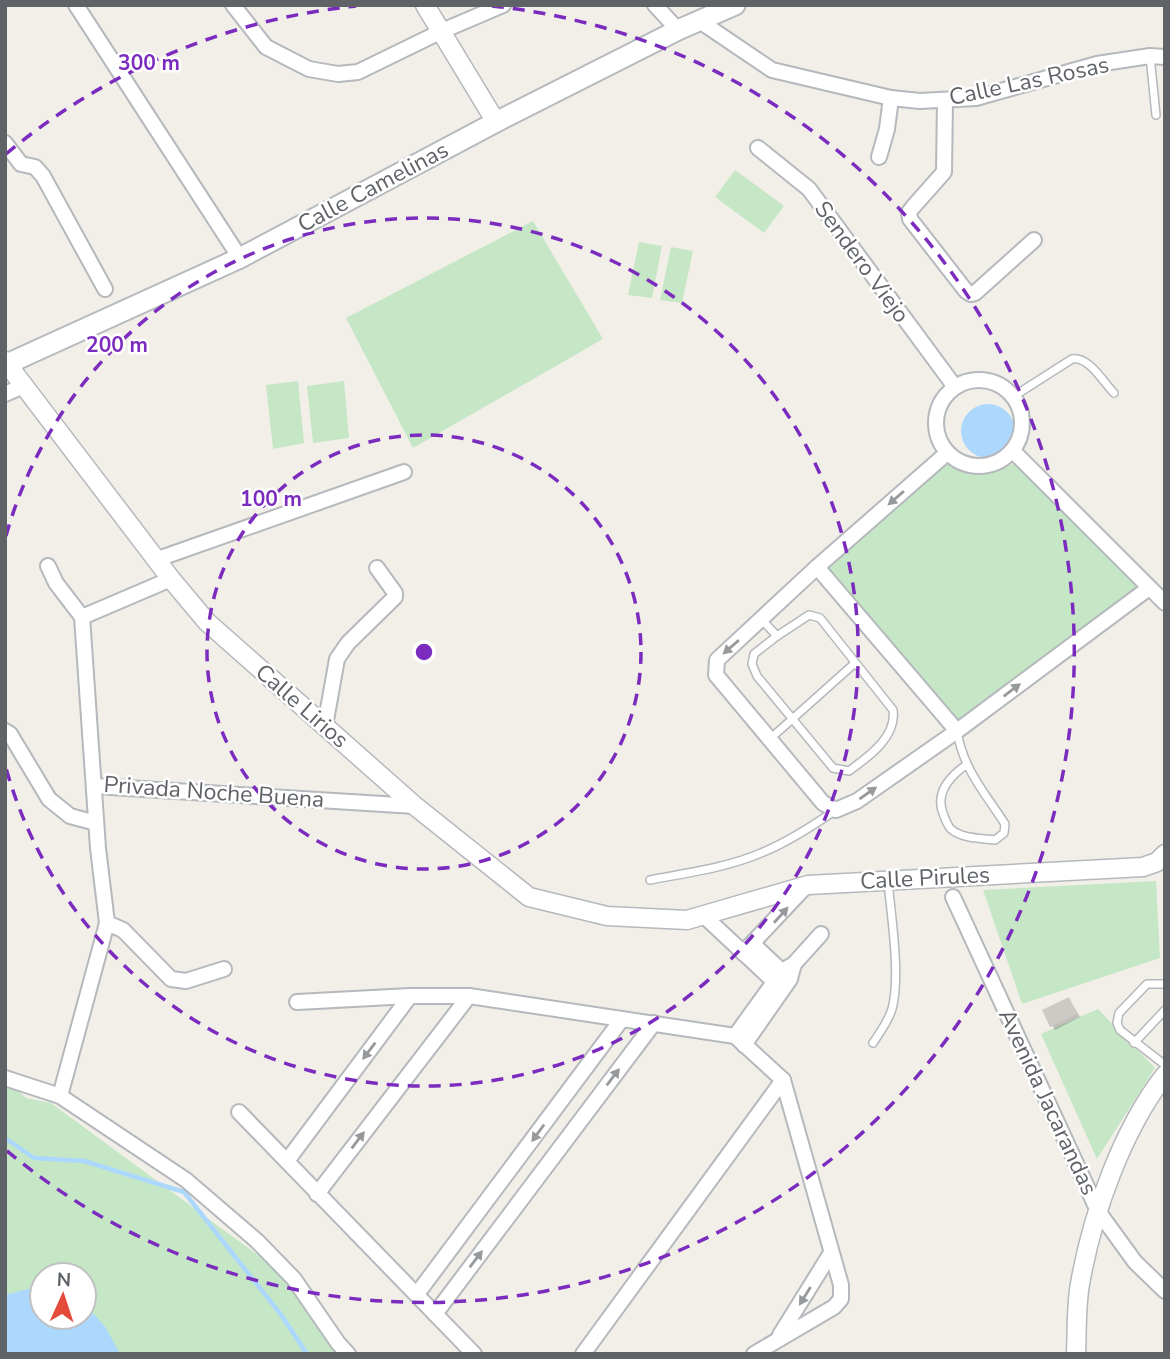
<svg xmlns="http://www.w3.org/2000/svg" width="1170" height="1359" font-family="'Nunito Sans',sans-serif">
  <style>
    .green { fill: #c6e7c6; fill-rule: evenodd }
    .water { fill: #acd8fd }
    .shadow { fill: #0003 }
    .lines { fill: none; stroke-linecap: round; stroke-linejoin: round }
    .stream { stroke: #acd8fd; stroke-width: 4.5 }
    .building { fill: #cccac5 }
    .service-casing { stroke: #b5b8bc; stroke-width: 10 }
    .minor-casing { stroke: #b5b8bc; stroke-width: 18 }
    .tertiary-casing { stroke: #b5b8bc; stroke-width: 21 }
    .secondary-casing { stroke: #b6babf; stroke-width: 23 }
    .service { stroke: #fff; stroke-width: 7 }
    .minor { stroke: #fff; stroke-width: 14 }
    .tertiary { stroke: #fff; stroke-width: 18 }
    .secondary { stroke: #fff; stroke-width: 19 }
    .oneway { fill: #979a9d }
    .ring { fill: none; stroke: #7b2cbf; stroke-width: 3.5; stroke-dasharray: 12 9 }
    .labels { text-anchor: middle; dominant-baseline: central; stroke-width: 5; stroke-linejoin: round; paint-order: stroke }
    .street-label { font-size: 23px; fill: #5f6368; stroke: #fff }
    .centre { fill: #7b2cbf; stroke: #fff; stroke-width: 3.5 }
    .ring-label { font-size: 21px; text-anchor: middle; font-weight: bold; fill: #7b2cbf; stroke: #fff; stroke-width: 5; stroke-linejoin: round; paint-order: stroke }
  </style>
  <rect width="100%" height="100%" fill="#f1efe8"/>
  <g class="green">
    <polygon points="735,170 784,206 764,233 715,197"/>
    <polygon points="533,221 603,339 413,448 346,318"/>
    <polygon points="639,242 662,246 652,298 628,295"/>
    <polygon points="671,247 693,251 682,303 660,300"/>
    <polygon points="298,381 304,443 273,449 266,385"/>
    <polygon points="344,381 349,438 313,443 307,386"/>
    <polygon points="946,462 987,474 1016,463 1142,586 957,722 825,568"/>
    <polygon points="1156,881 1160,958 1022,1004 983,890"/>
    <polygon points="1098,1009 1155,1068 1097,1159 1041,1034"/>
    <path d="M5,1079l21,19 25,5 223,164 77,87h-346zM42,1275h42v42h-42z"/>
  </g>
  <g class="water">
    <circle cx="988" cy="431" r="27"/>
    <polygon points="28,1289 42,1289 42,1317 84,1317 84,1304 86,1305 106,1328 120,1354 5,1354 5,1295"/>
  </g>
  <polygon class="shadow" points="1069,999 1080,1017 1055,1030 1044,1011"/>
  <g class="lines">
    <polyline class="stream" points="5,1138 34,1158 84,1161 184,1192 282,1316 307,1354"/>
  </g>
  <polygon class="building" points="1069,997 1077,1014 1050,1027 1042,1010"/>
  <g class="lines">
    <g class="service-casing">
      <g id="service">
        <polyline points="1150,56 1156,115"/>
        <path d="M1014,396l58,-37c17,-3 31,23 42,34"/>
        <path d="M809,615l11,3 73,92c4,27 -25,47 -44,61l-16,-3 -76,-92 -5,-12 2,-10 23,-18z"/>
        <polyline points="762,620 777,636"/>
        <path d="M957,731c6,38 28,62 48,93l-1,9 -9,7c-14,-2 -31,-1 -43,-10 -4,-3 -6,-9 -8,-14 -10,-22 5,-39 22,-51"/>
        <polyline points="771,738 855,663"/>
        <path d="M650,880c36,-7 76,-12 111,-27 27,-11 51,-27 75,-43"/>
        <polyline points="1165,984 1147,984 1119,1013 1117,1023 1120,1030 1165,1065"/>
        <path d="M873,1043c7,-11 15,-21 19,-34 9,-33 -1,-93 -4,-128"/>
        <polyline points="1134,1043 1165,1010"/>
      </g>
    </g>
    <g class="minor-casing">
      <g id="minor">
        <polyline points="76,5 240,258"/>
        <polyline points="233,5 266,47 309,69 338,74 358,72 442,31 503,5"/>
        <polyline points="655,5 678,30"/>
        <polyline points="701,22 772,70 891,98 920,101 976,98 1097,64 1150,56 1165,57"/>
        <polyline points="945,101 944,172 913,207 909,212 910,219 966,291 971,294 975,293 1034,240"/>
        <polyline points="5,143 21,164 35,167 43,176 105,289"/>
        <polyline points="758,148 809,189 955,387"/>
        <polyline points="879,157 887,129 891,98"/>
        <circle cx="979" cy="423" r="43"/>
        <polyline points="5,394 23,386"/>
        <polyline points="1013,451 1165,603"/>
        <polyline points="947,453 817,567 717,660 716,675 823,803 836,810 857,801 957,731 1149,588"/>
        <polyline points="155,560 404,472"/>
        <polyline points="48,566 56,583 82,617 98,848 107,923 60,1096"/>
        <polyline points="817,567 957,731"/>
        <polyline points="82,617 171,579"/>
        <polyline points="325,726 337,659 348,643 395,597 395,593 377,568"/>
        <polyline points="5,731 10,734 49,799 70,816 96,823"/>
        <polyline points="94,786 415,806"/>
        <polyline points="953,897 1098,1211 1135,1262 1165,1291"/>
        <polyline points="703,915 782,989"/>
        <polyline points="107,923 123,930 171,979 186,981 224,969"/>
        <polyline points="754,945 788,977"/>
        <polyline points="743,953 807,885"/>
        <polyline points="297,1002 410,996 469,996 735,1036 783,1080 841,1285 841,1299 834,1307 754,1354"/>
        <polyline points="735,1036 782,971 794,964 821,934"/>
        <polyline points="744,1045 790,979 794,964"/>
        <polyline points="5,1078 60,1096 186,1180 257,1241 294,1279 338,1343 348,1354"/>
        <polyline points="239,1112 474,1354"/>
        <polyline points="287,1161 410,996"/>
        <polyline points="317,1194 469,996"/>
        <polyline points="417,1294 622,1019"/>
        <polyline points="435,1314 654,1023"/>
        <polyline points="780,1335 831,1253"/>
        <polyline points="583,1354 783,1080"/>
      </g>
    </g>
    <g class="tertiary-casing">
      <g id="tertiary">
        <polyline points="425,5 496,122"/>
        <polyline points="5,361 171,579 207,622 415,806 529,897 607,916 687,920 808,885 1143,867 1157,862 1165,854"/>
        <path d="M1076,1354c1,-23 0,-48 4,-70 12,-69 42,-154 85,-209"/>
      </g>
    </g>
    <g class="secondary-casing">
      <polyline id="secondary" points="7,364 240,258 496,122 678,30 735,5"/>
    </g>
    <use href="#service" class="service"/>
    <use href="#minor" class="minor"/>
    <use href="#tertiary" class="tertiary"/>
    <use href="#secondary" class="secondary"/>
  </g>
  <defs><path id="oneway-solid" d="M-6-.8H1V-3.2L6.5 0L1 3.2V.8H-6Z" transform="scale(1.75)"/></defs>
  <g class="oneway">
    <use href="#oneway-solid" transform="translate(896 498) rotate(139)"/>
    <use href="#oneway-solid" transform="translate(731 647) rotate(139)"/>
    <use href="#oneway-solid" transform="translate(1012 690) rotate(-37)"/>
    <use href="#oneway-solid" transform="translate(868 793) rotate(-35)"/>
    <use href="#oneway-solid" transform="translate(781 915) rotate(-48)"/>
    <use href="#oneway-solid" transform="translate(369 1051) rotate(127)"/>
    <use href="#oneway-solid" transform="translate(613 1077) rotate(-53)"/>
    <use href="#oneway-solid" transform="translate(538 1133) rotate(126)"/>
    <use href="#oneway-solid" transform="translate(358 1140) rotate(-53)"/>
    <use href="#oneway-solid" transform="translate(476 1259) rotate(-53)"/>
    <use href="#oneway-solid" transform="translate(805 1296) rotate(122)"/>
  </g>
  <g class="ring">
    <circle cx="424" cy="652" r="217"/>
    <path d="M6 536A434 434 0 1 1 6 768"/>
    <path d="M6 154A650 650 0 0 1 356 6M492 6A650 650 0 1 1 6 1150"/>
  </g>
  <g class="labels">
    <g class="street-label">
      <text transform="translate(1029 81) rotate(-12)">Calle Las Rosas</text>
      <text transform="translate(373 187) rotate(-28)">Calle Camelinas</text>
      <text transform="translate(862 262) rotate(54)">Sendero Viejo</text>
      <text transform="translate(302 706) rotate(41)">Calle Lirios</text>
      <text transform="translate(214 792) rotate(4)">Privada Noche Buena</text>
      <text transform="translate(925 878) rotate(-3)">Calle Pirules</text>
      <text transform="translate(1048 1102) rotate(65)">Avenida Jacarandas</text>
    </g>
  </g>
  <circle cx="424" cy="652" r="10" class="centre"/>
  <g class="ring-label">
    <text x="149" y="70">300 m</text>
    <text x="117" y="352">200 m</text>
    <text x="271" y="506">100 m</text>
  </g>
  <rect width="1170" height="1359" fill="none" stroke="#5f6368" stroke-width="14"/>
  <g transform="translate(63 1296) rotate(3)"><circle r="33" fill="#ffffff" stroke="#bfc1c3" stroke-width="2"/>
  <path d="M0-5L12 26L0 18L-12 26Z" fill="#e54b3a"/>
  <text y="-10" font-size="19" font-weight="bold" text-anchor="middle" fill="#5f6368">N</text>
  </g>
</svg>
